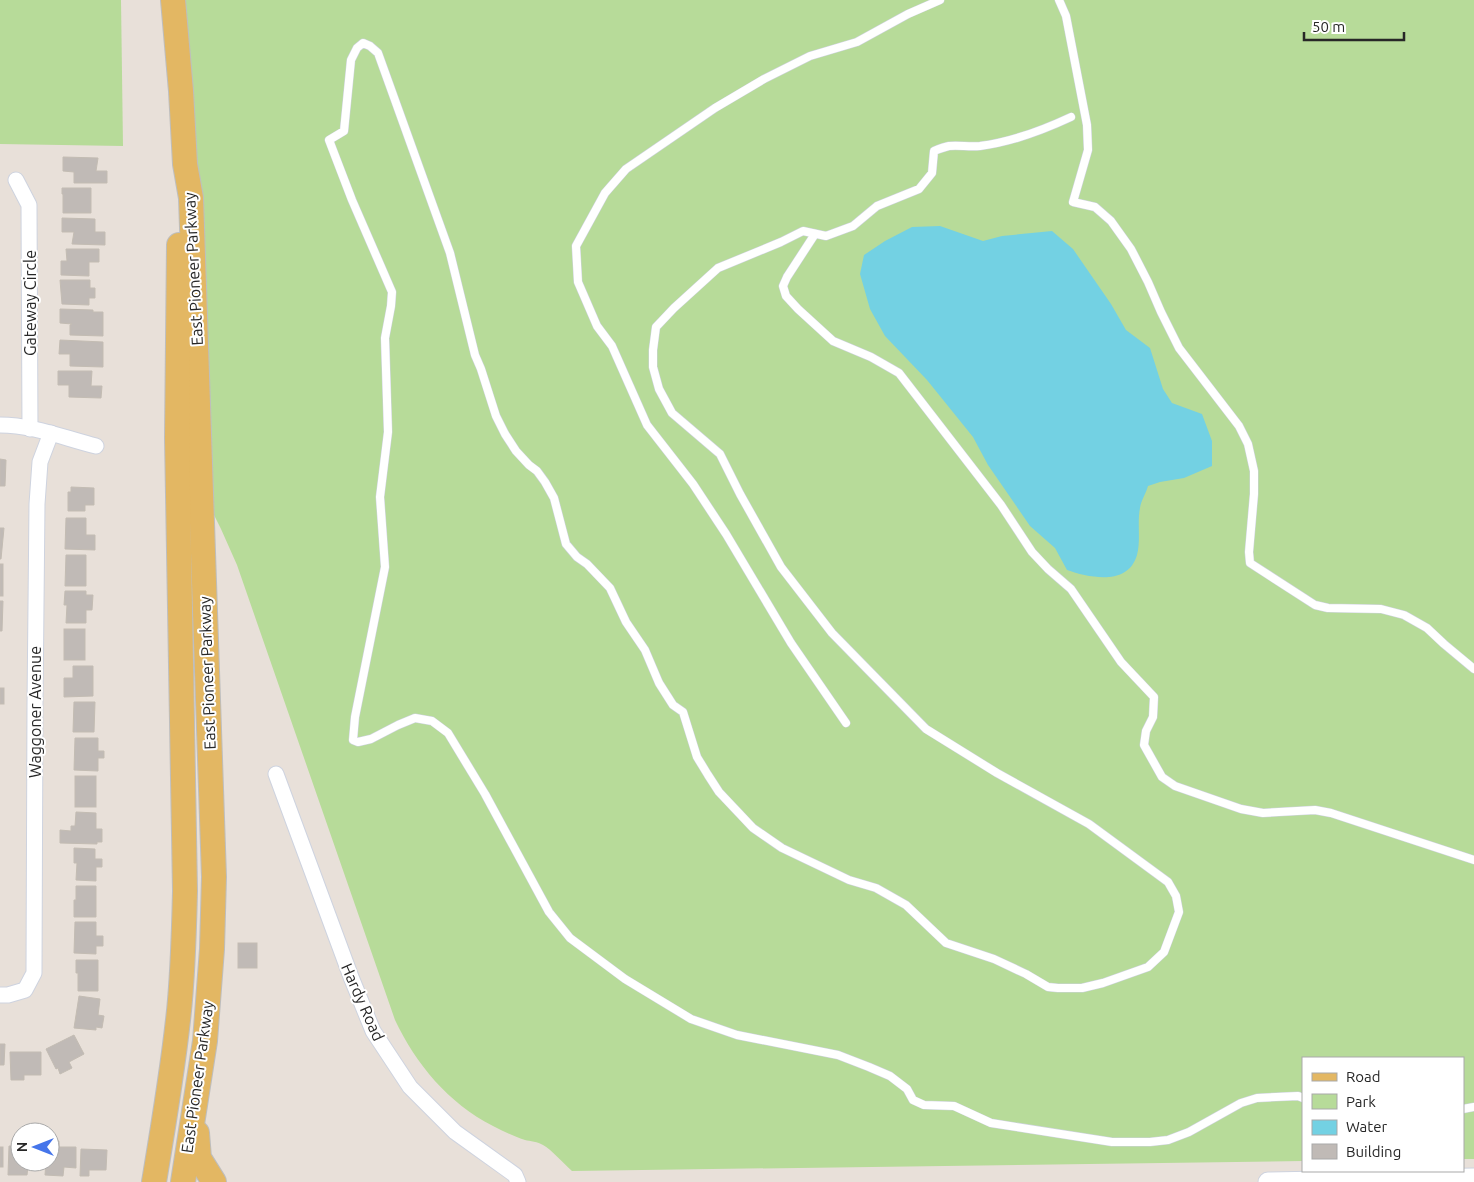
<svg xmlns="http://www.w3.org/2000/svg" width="1474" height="1182" font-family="Ubuntu,sans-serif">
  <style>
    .green { fill: #b7db99 }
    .water { fill: #73d1e3 }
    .building { fill: #c0bab6; stroke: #c3bcb3 }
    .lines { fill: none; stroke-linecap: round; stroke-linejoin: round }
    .service-casing { stroke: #ced3df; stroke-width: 9 }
    .minor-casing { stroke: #ced3df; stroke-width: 17 }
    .tertiary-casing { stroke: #ced3df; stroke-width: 21 }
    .primary-casing { stroke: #bebebe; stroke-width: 26 }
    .service { stroke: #fff; stroke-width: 8 }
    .minor { stroke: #fff; stroke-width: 15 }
    .tertiary { stroke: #fff; stroke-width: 19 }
    .primary { stroke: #e3b763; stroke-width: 24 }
    .labels { text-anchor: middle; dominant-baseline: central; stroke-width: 4; stroke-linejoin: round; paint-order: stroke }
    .street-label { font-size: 16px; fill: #272727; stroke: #fff }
  </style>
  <rect width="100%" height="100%" fill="#e8e0d9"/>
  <g class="green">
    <polygon points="0,0 121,0 123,146 0,144"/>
    <path d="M174,0h1300v1159h-11v-101h-160v103l-731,10c-8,-7 -21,-22 -29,-26 -5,-3 -13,-4 -18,-5 -12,-4 -22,-9 -32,-14 -45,-23 -77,-62 -98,-106l-158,-455 -16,-36 -9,-18z"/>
  </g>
  <path class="water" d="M940,226l43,15 19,-5 50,-5 21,18 38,55 15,26 24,18 13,41 9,14 30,11 10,27v25l-28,12 -24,4 -12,4c-2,7 -7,15 -8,22 -3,15 1,32 -3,47 -9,31 -47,23 -70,15l-12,-22 -25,-22 -42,-61 -15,-28 -46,-57 -42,-44 -15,-27 -10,-35 4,-19 21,-14 27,-14z"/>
  <g class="building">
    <polygon points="63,157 98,158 96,171 107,171 107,183 74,183 74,172 63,171"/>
    <polygon points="62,188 91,188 91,213 63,213 63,194 62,194"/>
    <polygon points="62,218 95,219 95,232 105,232 105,245 72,244 74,232 62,232"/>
    <polygon points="66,249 99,249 99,262 89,262 89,276 61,275 61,261 67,261"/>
    <polygon points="60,280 90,280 90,288 95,288 95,298 89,298 89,305 62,304"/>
    <polygon points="60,309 93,310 93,312 103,312 103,336 70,335 70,325 72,324 60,323"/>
    <polygon points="60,340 103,342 103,367 70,366 70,354 59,354"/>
    <polygon points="58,371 92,371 91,386 102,386 101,398 69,397 69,385 58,385"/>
    <polygon points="0,459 6,460 5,486 0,486"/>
    <polygon points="71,487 94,488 94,505 85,505 85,511 68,511 68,492 71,492"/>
    <polygon points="66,518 86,518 86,535 95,535 95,550 65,549"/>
    <polygon points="0,528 4,528 1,559 0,559"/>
    <polygon points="66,555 86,555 86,586 65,586"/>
    <rect x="0" y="564" width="3" height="32"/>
    <polygon points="65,591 86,591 86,595 93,595 92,610 86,610 86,623 66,623 67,605 64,605"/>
    <polygon points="0,601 3,601 2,631 0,631"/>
    <rect x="64" y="629" width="21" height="31"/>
    <polygon points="73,666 93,666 93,696 64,697 64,678 73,678"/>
    <rect x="0" y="688" width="4" height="16"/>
    <polygon points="74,702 95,702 94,732 73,732"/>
    <polygon points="75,738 98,738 98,751 104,751 104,758 98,758 98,771 74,770"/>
    <rect x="75" y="776" width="21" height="31"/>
    <polygon points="76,812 96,813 96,829 102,829 102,842 97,842 97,844 60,843 60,830 71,831 71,826 75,826"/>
    <polygon points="74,848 95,849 95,859 102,859 102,867 96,867 96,881 76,880 77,863 74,863"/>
    <polygon points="76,886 96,886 96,917 74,917 74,900 76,900"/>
    <polygon points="75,922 96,922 96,936 103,936 103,946 96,946 96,954 74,953"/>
    <rect x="238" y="943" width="19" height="25"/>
    <polygon points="76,960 98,960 98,991 78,991 78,973 76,973"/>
    <polygon points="79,996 100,999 98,1015 104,1016 102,1028 96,1027 96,1030 74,1028"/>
    <polygon points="74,1035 84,1054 69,1062 72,1068 60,1074 58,1068 56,1069 46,1049"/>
    <polygon points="0,1044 5,1044 4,1065 0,1065"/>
    <polygon points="10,1052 41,1052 41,1075 24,1075 24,1080 11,1080"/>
    <polygon points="50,1141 59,1141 59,1147 76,1147 76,1168 64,1167 63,1176 45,1175 46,1162 50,1162"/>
    <polygon points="9,1146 20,1146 20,1162 40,1162 39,1167 28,1167 27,1175 8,1175"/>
    <rect x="0" y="1147" width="3" height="20"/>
    <polygon points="81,1149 107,1150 106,1170 89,1170 89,1176 80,1176"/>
  </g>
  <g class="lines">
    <g class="service-casing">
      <g id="service">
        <polyline points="1059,0 1066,16 1087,125 1088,150 1073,202 1095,207 1111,221 1131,249 1148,282 1161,312 1179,348 1239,426 1248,444 1254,471 1254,494 1249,552 1250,563 1315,605 1328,608 1381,609 1404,615 1427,628 1444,644 1474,669"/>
        <path d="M1071,117c-30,14 -59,25 -91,29 -11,1 -21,-1 -31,0 -5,1 -10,3 -15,5l-2,22 -13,16 -42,17 -24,20 -27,10 -23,-5 -22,11 -63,26 -44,40 -18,19 -3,23v17l6,22 13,24 48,41 20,40 41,73 51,66 94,96 71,44 92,51 79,58 8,14 3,16 -15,40 -16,15 -45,16 -21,5h-24l-10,-1 -22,-13 -32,-15 -48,-16 -40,-38 -30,-17 -27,-8 -67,-32 -29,-20 -34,-36 -11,-17 -11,-18 -14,-45 -10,-7 -14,-22 -14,-33 -19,-28 -16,-34 -23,-24 -10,-7 -11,-13 -12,-46 -9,-16 -8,-11 -8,-6 -13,-14 -11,-17 -9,-18 -15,-47 -6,-14 -25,-102 -72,-200 -8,-7 -7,-3 -6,5 -6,12 -7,71 -15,9 23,60 40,92 -1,14 -6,32 3,94 -8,65 5,70 -30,150 -2,23 5,2 13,-3 27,-14 17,-7 17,3 16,12 37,61 64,118 21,26 55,41 66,40 46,16 101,20 31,12 21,9 17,13 6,11 11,5 30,1 37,17 121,19h38l18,-2 21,-8 52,-29 16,-5 41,-2 5,2"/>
        <polyline points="815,234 787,277 783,286 786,296 798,309 833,341 871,357 899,373 1001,505 1032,552 1048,569 1071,589 1121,662 1154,697 1153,717 1146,731 1144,745 1162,777 1175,786 1241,809 1263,813 1315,810 1331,813 1474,860"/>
        <polyline points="846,723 791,643 726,534 693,484 647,425 612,346 597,326 578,282 576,246 605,193 626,169 715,108 764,79 810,56 857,42 908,14 940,0"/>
        <polyline points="1463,1109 1474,1107"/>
      </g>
    </g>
    <g class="minor-casing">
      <g id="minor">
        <polyline points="16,180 29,205 30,429"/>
        <path d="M0,425c33,0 64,13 96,21"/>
        <polyline points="276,774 351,977 373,1031 410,1087 455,1132 515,1175 518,1182"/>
        <polyline points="0,995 8,995 25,990 34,973 35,706 37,504 40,462 51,433"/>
      </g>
    </g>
    <g class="tertiary-casing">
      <polyline id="tertiary" points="1268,1182 1474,1178"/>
    </g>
    <g class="primary-casing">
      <g id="primary">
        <polyline points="173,0 181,91 185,164 191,198 214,877 212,949 205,1041 183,1182"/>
        <polyline points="197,1133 199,1158 214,1182"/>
        <path d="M154,1182c9,-54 18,-107 24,-162 5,-42 6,-86 7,-129l-8,-453 2,-193"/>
      </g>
    </g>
    <use href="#service" class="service"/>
    <use href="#minor" class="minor"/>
    <use href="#tertiary" class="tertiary"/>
    <use href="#primary" class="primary"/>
  </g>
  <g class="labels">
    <g class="street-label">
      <text transform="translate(193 269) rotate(-93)">East Pioneer Parkway</text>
      <text transform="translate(30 303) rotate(-90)">Gateway Circle</text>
      <text transform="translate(207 673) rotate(-92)">East Pioneer Parkway</text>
      <text transform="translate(35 712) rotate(-90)">Waggoner Avenue</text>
      <text transform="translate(363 1002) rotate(66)">Hardy Road</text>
      <text transform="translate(197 1077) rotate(-82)">East Pioneer Parkway</text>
    </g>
  </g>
  <rect x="1302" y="1057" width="162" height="115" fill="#ffffff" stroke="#a9a9a9"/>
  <rect x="1312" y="1073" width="25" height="8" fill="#e3b763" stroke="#a9a9a9"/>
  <text x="1346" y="1082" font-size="15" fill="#272727">Road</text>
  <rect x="1312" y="1094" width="25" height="15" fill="#b7db99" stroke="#a9a9a9"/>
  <text x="1346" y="1107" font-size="15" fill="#272727">Park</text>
  <rect x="1312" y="1120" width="25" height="15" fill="#73d1e3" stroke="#a9a9a9"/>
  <text x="1346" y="1132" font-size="15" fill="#272727">Water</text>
  <rect x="1312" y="1144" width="25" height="15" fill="#c0bab6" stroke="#a9a9a9"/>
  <text x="1346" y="1157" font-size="15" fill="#272727">Building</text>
  <g transform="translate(35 1147) rotate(270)"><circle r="24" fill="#ffffff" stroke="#a9a9a9"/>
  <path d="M0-4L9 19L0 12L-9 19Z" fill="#4575ea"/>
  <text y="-8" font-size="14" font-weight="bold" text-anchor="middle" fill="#272727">N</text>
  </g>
  <path d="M1304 32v8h100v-8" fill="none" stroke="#272727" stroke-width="2.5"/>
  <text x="1312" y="32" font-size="15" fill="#272727" stroke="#ffffff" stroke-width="4" paint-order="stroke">50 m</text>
</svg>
